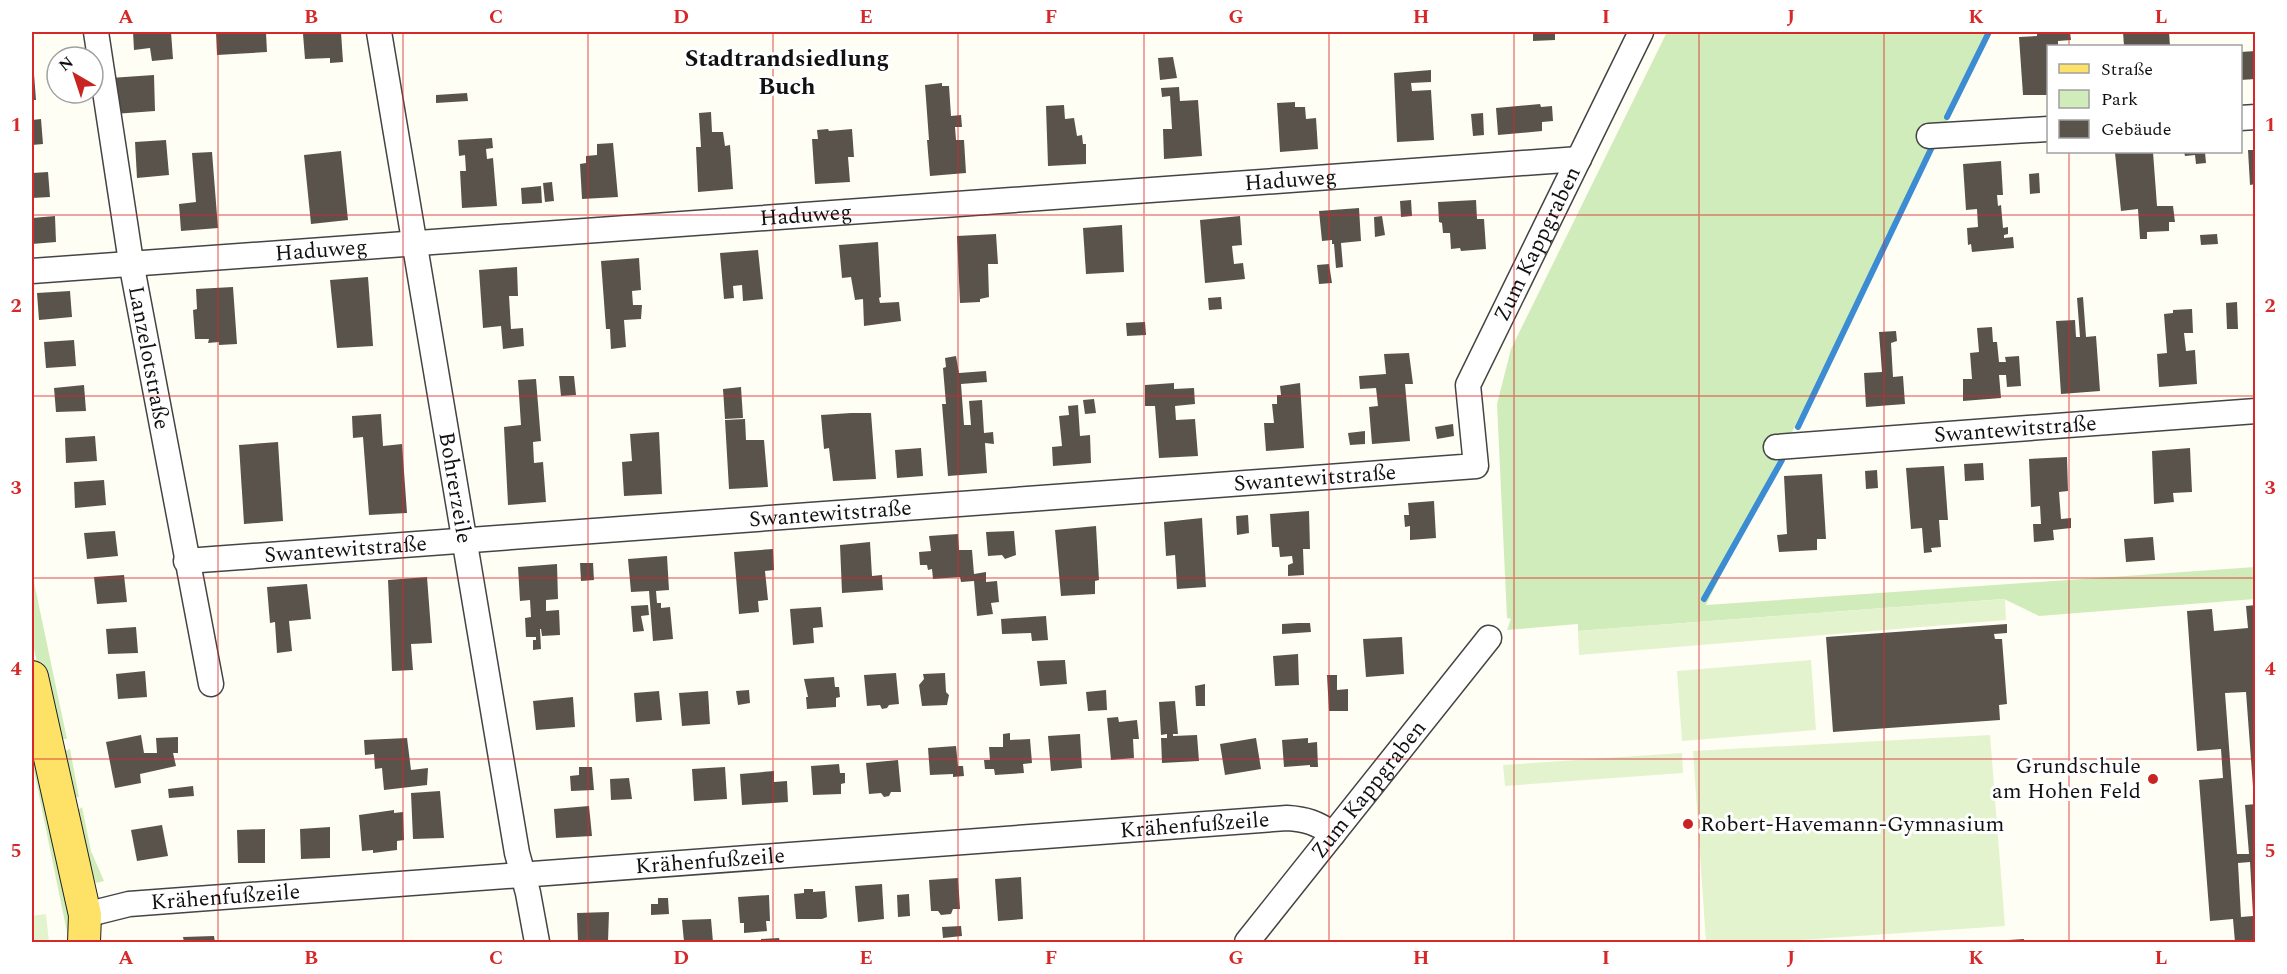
<svg xmlns="http://www.w3.org/2000/svg" width="2287" height="974" font-family="Spectral,serif">
  <style>
    .green { fill: #d1ecbb }
    .pitch { fill: #e3f3ce }
    .lines { fill: none; stroke-linecap: round; stroke-linejoin: round }
    .stream { stroke: #3b8cd3; stroke-width: 6 }
    .building { fill: #5a534c; fill-rule: evenodd }
    .minor-casing { stroke: #444; stroke-width: 27 }
    .major-casing { stroke: #222; stroke-width: 34 }
    .minor { stroke: #fff; stroke-width: 24 }
    .major { stroke: #fde267; stroke-width: 32 }
    .grid { fill: none; stroke: #d62828; stroke-width: 1.5; stroke-opacity: 0.55 }
    .poi-dot { fill: #c82522; stroke: #fff; stroke-width: 2 }
    .labels { text-anchor: middle; dominant-baseline: central; stroke-width: 6; stroke-linejoin: round; paint-order: stroke }
    .street-label { font-size: 22px; fill: #111; stroke: #fff }
    .poi-label { font-size: 22px; fill: #111; stroke: #fff; text-anchor: end }
    .neighbourhood-label { font-size: 24px; font-weight: bold; fill: #111; stroke: #fff }
    .neatline { fill: none; stroke: #d62828; stroke-width: 2 }
    .grid-label { font-size: 20px; text-anchor: middle; font-weight: bold; fill: #d62828 }
  </style>
  <rect width="100%" height="100%" fill="#fffef4"/>
  <g class="green">
    <polygon points="1667,32 1991,32 1706,605 2255,567 2255,599 2039,616 2004,599 1578,631 1578,624 1507,630 1511,619 1507,618 1497,404 1511,349"/>
    <polygon points="32,573 67,739 53,739 32,639"/>
    <polygon points="32,738 73,932 69,942 32,761"/>
    <polygon points="70,749 79,797 67,798 56,755"/>
    <polygon points="82,807 91,851 104,881 96,883 72,815"/>
  </g>
  <g class="pitch">
    <polygon points="2005,599 2006,620 1579,655 1578,631"/>
    <polygon points="1811,660 1816,730 1682,741 1677,671"/>
    <polygon points="1990,735 2005,926 1769,942 1706,942 1693,751"/>
    <polygon points="1682,753 1683,773 1505,786 1503,765"/>
    <polygon points="46,914 49,942 32,942 32,916"/>
  </g>
  <g class="lines">
    <g class="stream">
      <polyline points="1947,117 1989,32"/>
      <polyline points="1798,427 1932,147"/>
      <polyline points="1704,599 1782,460"/>
    </g>
  </g>
  <g class="building">
    <polygon points="133,32 171,32 173,59 152,61 150,48 134,50"/>
    <polygon points="216,32 266,33 267,52 217,55"/>
    <polygon points="313,32 341,32 343,62 330,63 330,58 305,59 303,34 313,34"/>
    <polygon points="1533,32 1555,32 1555,40 1533,41"/>
    <polygon points="2037,32 2070,32 2071,40 2058,41 2058,46 2048,46 2048,95 2023,95 2019,37 2037,36"/>
    <polygon points="2123,32 2169,32 2170,46 2124,46"/>
    <polygon points="2256,51 2256,79 2240,80 2240,52"/>
    <polygon points="1173,57 1177,78 1160,80 1158,58"/>
    <polygon points="1431,70 1431,82 1411,83 1412,91 1431,90 1434,140 1397,142 1394,73"/>
    <polygon points="32,74 34,74 36,100 32,100"/>
    <polygon points="154,75 155,111 114,114 110,78"/>
    <polygon points="942,83 942,86 949,86 951,116 961,115 962,127 955,127 956,140 964,140 966,173 930,176 927,140 929,140 925,85"/>
    <polygon points="1179,87 1180,101 1198,100 1202,156 1164,159 1163,129 1172,129 1170,96 1162,97 1161,88"/>
    <polygon points="467,93 468,101 436,103 436,95"/>
    <polygon points="1295,102 1295,107 1305,107 1306,119 1316,118 1318,149 1280,152 1277,103"/>
    <polygon points="1540,104 1541,107 1552,106 1553,121 1542,122 1542,131 1498,135 1496,108"/>
    <polygon points="1064,105 1065,119 1074,118 1077,136 1082,135 1083,144 1086,144 1086,164 1048,166 1046,106"/>
    <polygon points="711,112 712,132 723,132 725,146 730,145 733,189 698,192 696,147 701,147 699,113"/>
    <polygon points="1483,113 1484,135 1473,136 1471,114"/>
    <polygon points="41,119 43,144 32,145 32,120"/>
    <polygon points="828,129 829,131 852,129 854,157 848,157 850,182 815,184 812,139 818,139 817,130"/>
    <polygon points="492,138 493,148 486,149 487,159 493,158 497,206 462,208 460,171 466,171 465,155 459,156 458,140"/>
    <polygon points="166,140 169,175 137,178 135,142"/>
    <polygon points="613,143 618,197 582,199 580,164 586,163 586,156 597,155 597,144"/>
    <polygon points="2248,150 2256,150 2256,184 2250,185"/>
    <polygon points="341,151 348,220 311,224 304,155"/>
    <polygon points="212,152 218,228 181,231 179,204 196,202 192,153"/>
    <polygon points="2153,152 2157,206 2173,206 2175,222 2169,222 2169,231 2147,232 2147,239 2140,239 2138,209 2121,211 2115,153"/>
    <polygon points="2184,152 2205,152 2206,163 2196,164 2195,155 2185,156"/>
    <polygon points="2001,161 2003,195 1997,195 1998,206 2001,205 2003,228 2008,227 2008,234 2004,235 2004,238 2013,237 2014,248 1972,252 1971,244 1968,245 1967,228 1978,227 1977,209 1966,210 1963,164"/>
    <polygon points="48,172 50,197 32,198 32,173"/>
    <polygon points="2039,173 2040,193 2030,194 2029,174"/>
    <polygon points="552,182 554,201 545,202 543,183"/>
    <polygon points="541,186 542,203 522,204 521,188"/>
    <polygon points="1411,200 1412,216 1401,217 1400,201"/>
    <polygon points="1476,200 1477,219 1484,219 1486,249 1461,251 1460,248 1451,249 1450,233 1443,233 1442,223 1439,222 1438,202"/>
    <polygon points="1359,208 1361,241 1341,243 1343,267 1336,268 1334,244 1332,244 1332,240 1322,241 1319,211"/>
    <polygon points="55,216 56,242 32,244 32,218"/>
    <polygon points="1240,216 1242,245 1232,246 1234,264 1243,263 1245,279 1205,283 1200,220"/>
    <polygon points="1382,216 1385,235 1375,237 1374,217"/>
    <polygon points="1122,225 1124,272 1086,274 1083,228"/>
    <polygon points="996,234 998,264 988,264 989,297 980,299 980,302 960,303 957,236"/>
    <polygon points="2217,234 2218,244 2201,245 2200,235"/>
    <polygon points="878,242 881,297 879,298 880,303 899,302 901,321 864,326 863,299 855,300 851,277 842,278 839,245"/>
    <polygon points="758,250 763,299 743,301 742,285 733,286 734,298 724,299 720,253"/>
    <polygon points="639,258 641,290 632,291 633,305 642,305 641,319 624,320 626,347 611,349 610,329 606,329 601,261"/>
    <polygon points="1329,264 1332,283 1319,284 1317,265"/>
    <polygon points="517,267 518,296 509,296 511,329 523,328 524,346 503,349 501,326 483,328 479,270"/>
    <polygon points="368,277 373,346 337,348 330,280"/>
    <polygon points="233,287 237,344 219,345 219,342 208,343 209,339 195,339 193,310 197,309 196,289"/>
    <polygon points="70,291 72,317 39,320 37,293"/>
    <polygon points="1221,297 1222,309 1209,310 1208,298"/>
    <polygon points="2083,297 2086,337 2096,336 2100,391 2061,394 2056,321 2075,320 2076,337 2080,337 2077,298"/>
    <polygon points="2237,302 2238,329 2227,329 2226,303"/>
    <polygon points="2192,309 2193,333 2184,333 2186,351 2195,350 2197,384 2159,387 2157,354 2167,353 2164,314 2173,313 2173,310"/>
    <polygon points="1145,322 1146,335 1127,336 1126,323"/>
    <polygon points="1992,327 1993,342 1997,342 1999,362 2006,362 2005,357 2019,356 2021,386 2007,387 2006,375 1999,375 2001,398 1963,401 1963,379 1972,379 1970,353 1979,352 1977,328"/>
    <polygon points="1896,331 1897,341 1891,343 1893,377 1903,376 1905,404 1866,407 1864,373 1882,372 1879,332"/>
    <polygon points="74,340 76,366 46,368 44,342"/>
    <polygon points="1409,353 1413,384 1405,384 1410,441 1372,444 1369,407 1378,406 1376,388 1360,389 1359,376 1386,374 1384,354"/>
    <polygon points="956,356 959,373 986,371 987,382 961,384 964,425 971,425 969,401 982,400 984,433 993,432 994,444 985,443 987,473 948,476 942,404 946,404 943,368 946,367 945,358"/>
    <polygon points="559,376 574,376 576,395 561,396"/>
    <polygon points="536,379 541,441 533,442 534,463 543,462 546,502 508,505 504,427 521,425 518,380"/>
    <polygon points="1174,383 1174,389 1194,388 1195,404 1175,406 1176,420 1195,419 1198,456 1159,458 1155,406 1145,406 1145,385"/>
    <polygon points="1300,383 1304,448 1266,451 1264,423 1274,423 1272,404 1277,404 1277,395 1281,395 1280,386"/>
    <polygon points="84,385 86,411 56,412 54,388"/>
    <polygon points="741,387 743,418 725,419 723,389"/>
    <polygon points="1094,399 1096,413 1085,414 1083,400"/>
    <polygon points="1078,405 1080,436 1090,435 1091,463 1053,466 1052,447 1062,446 1059,416 1069,415 1068,406"/>
    <polygon points="851,413 871,413 876,479 833,481 829,448 824,449 821,415"/>
    <polygon points="381,414 383,446 402,444 407,513 369,515 363,437 353,438 352,416"/>
    <polygon points="745,419 746,440 764,440 768,487 729,489 725,420"/>
    <polygon points="1453,424 1454,436 1437,439 1435,427"/>
    <polygon points="1365,431 1365,444 1350,445 1348,433"/>
    <polygon points="659,432 662,494 624,496 622,462 632,461 630,434"/>
    <polygon points="95,436 97,461 66,463 65,438"/>
    <polygon points="278,442 283,521 244,524 239,445"/>
    <polygon points="921,448 923,476 897,478 895,450"/>
    <polygon points="2190,448 2192,492 2173,493 2174,502 2154,504 2152,451"/>
    <polygon points="2067,457 2068,491 2059,492 2061,519 2071,518 2071,528 2053,530 2054,540 2034,542 2033,524 2041,524 2040,506 2031,507 2029,459"/>
    <polygon points="1983,463 1984,480 1965,481 1964,464"/>
    <polygon points="1944,466 1948,520 1939,520 1941,547 1931,548 1932,552 1924,553 1922,528 1911,529 1906,468"/>
    <polygon points="1877,470 1878,488 1866,489 1865,471"/>
    <polygon points="1822,474 1826,539 1817,539 1817,550 1779,552 1777,535 1787,534 1784,476"/>
    <polygon points="104,480 106,505 75,508 74,482"/>
    <polygon points="1434,501 1436,538 1410,540 1410,526 1405,527 1404,515 1409,515 1408,503"/>
    <polygon points="1309,511 1310,549 1303,549 1304,575 1288,576 1288,565 1293,563 1292,556 1280,557 1279,547 1272,547 1270,514"/>
    <polygon points="1248,515 1249,533 1237,535 1236,516"/>
    <polygon points="1202,518 1206,587 1177,589 1175,555 1166,556 1164,522"/>
    <polygon points="1096,526 1099,580 1095,581 1095,594 1061,596 1055,530"/>
    <polygon points="115,531 118,556 87,559 84,533"/>
    <polygon points="1014,531 1016,555 1005,559 1002,555 988,556 986,532"/>
    <polygon points="958,534 959,550 972,550 974,574 986,572 986,582 997,581 999,602 991,603 993,614 977,616 974,581 961,582 960,577 933,579 932,569 928,570 927,565 920,565 919,552 931,551 929,536"/>
    <polygon points="2153,537 2155,560 2126,562 2124,539"/>
    <polygon points="870,542 872,576 882,575 883,590 842,593 840,545"/>
    <polygon points="773,549 774,570 765,571 768,600 758,601 759,612 739,614 734,552"/>
    <polygon points="667,556 669,590 656,591 657,603 661,603 661,608 670,607 673,639 653,641 649,591 631,592 628,559"/>
    <polygon points="580,563 593,563 594,580 581,581"/>
    <polygon points="557,564 558,599 546,600 546,611 559,610 560,635 542,636 541,629 540,629 541,649 533,650 533,640 536,640 536,637 526,637 525,618 531,617 530,600 520,601 518,567"/>
    <polygon points="124,575 127,602 97,604 94,577"/>
    <polygon points="427,577 432,643 411,644 413,670 392,671 388,580"/>
    <polygon points="307,584 311,619 289,621 292,651 277,653 275,622 270,623 267,587"/>
    <polygon points="648,605 649,615 641,616 644,631 633,632 631,606"/>
    <path d="M2256,605v195h-2l-8,-108 -21,1 12,161h12l-4,-49 11,-1v138h-21l-2,-23 -23,2 -11,-141 24,-2 -2,-29 -24,2 -10,-140 25,-2 2,22 34,-3 -2,-22zM2250,862l3,54 -12,1 -3,-54z"/>
    <polygon points="821,607 823,627 813,628 814,643 793,645 790,609"/>
    <polygon points="1046,616 1048,640 1032,641 1031,633 1002,634 1001,619"/>
    <polygon points="1298,623 1310,623 1311,632 1282,634 1282,624"/>
    <polygon points="2007,624 2007,633 1994,634 1995,639 2002,639 2007,704 1999,705 2000,720 1833,732 1826,637"/>
    <polygon points="136,627 138,653 108,654 106,629"/>
    <polygon points="1402,637 1404,674 1366,677 1363,639"/>
    <polygon points="1298,654 1299,685 1275,686 1273,656"/>
    <polygon points="1065,660 1067,684 1040,686 1037,661"/>
    <polygon points="145,671 147,697 118,699 116,674"/>
    <polygon points="896,673 899,704 889,705 887,708 882,709 880,705 867,706 864,675"/>
    <polygon points="945,673 946,692 949,695 947,705 922,706 919,685 924,679 923,674"/>
    <polygon points="1327,675 1337,675 1337,690 1348,689 1348,711 1329,711"/>
    <polygon points="834,677 835,687 839,687 840,697 836,698 836,707 807,709 806,697 808,697 804,679"/>
    <polygon points="1205,684 1205,706 1196,706 1195,686"/>
    <polygon points="749,690 750,703 738,705 736,691"/>
    <polygon points="1106,690 1107,710 1088,711 1086,692"/>
    <polygon points="659,691 662,720 636,722 634,693"/>
    <polygon points="708,691 710,724 682,726 679,693"/>
    <polygon points="573,697 575,727 536,730 533,701"/>
    <polygon points="1175,701 1178,734 1173,734 1173,736 1197,735 1199,761 1162,763 1161,738 1167,738 1167,734 1161,735 1159,702"/>
    <polygon points="1118,717 1119,722 1137,720 1139,739 1133,739 1134,758 1111,760 1107,718"/>
    <polygon points="1010,733 1010,740 1030,739 1032,763 1023,764 1024,773 995,775 994,769 985,769 984,760 990,760 989,747 1003,747 1003,734"/>
    <polygon points="1080,734 1082,768 1051,771 1048,736"/>
    <polygon points="141,735 144,753 157,753 156,738 178,737 178,753 173,753 176,766 140,774 141,783 115,788 106,742"/>
    <polygon points="407,738 411,770 428,768 427,785 384,790 382,768 375,769 374,754 365,755 364,740"/>
    <polygon points="1256,738 1261,769 1225,775 1220,744"/>
    <polygon points="1308,738 1308,743 1317,742 1318,767 1310,767 1310,765 1284,767 1282,740"/>
    <polygon points="956,746 958,766 963,766 964,776 953,777 953,774 930,775 928,748"/>
    <polygon points="898,760 901,792 891,792 889,796 884,797 881,793 869,794 866,763"/>
    <polygon points="839,764 840,773 845,773 845,783 841,784 841,794 813,795 811,766"/>
    <polygon points="579,767 592,767 594,790 571,791 570,776 579,775"/>
    <polygon points="725,767 727,799 694,801 692,769"/>
    <polygon points="774,771 774,782 787,781 788,802 742,805 740,774"/>
    <polygon points="629,778 632,799 611,800 610,779"/>
    <polygon points="193,786 194,796 169,798 168,789"/>
    <polygon points="440,791 444,838 413,839 411,793"/>
    <polygon points="589,806 592,836 556,838 554,809"/>
    <polygon points="394,810 394,813 403,812 404,840 397,841 397,850 373,853 373,850 362,851 359,815"/>
    <polygon points="162,825 168,856 137,861 131,830"/>
    <polygon points="330,827 330,858 301,859 300,829"/>
    <polygon points="265,829 265,863 238,863 237,830"/>
    <polygon points="1021,877 1023,919 998,921 995,879"/>
    <polygon points="958,878 960,909 953,909 951,914 941,915 938,911 931,911 929,880"/>
    <polygon points="882,884 884,919 858,922 855,886"/>
    <polygon points="804,889 813,889 813,892 825,891 827,917 822,919 796,919 794,894 804,893"/>
    <polygon points="909,894 910,916 898,917 897,895"/>
    <polygon points="769,895 770,921 766,921 767,931 744,933 744,923 740,923 738,897"/>
    <polygon points="658,898 668,898 669,914 651,915 651,904 658,904"/>
    <polygon points="609,912 608,942 578,942 577,913"/>
    <polygon points="711,919 713,942 684,942 682,920"/>
    <polygon points="961,926 962,936 943,938 942,927"/>
    <polygon points="214,936 215,942 184,942 183,937"/>
    <polygon points="779,938 780,942 761,942 761,939"/>
    <polygon points="2024,939 2024,942 1993,942 1993,941"/>
  </g>
  <g class="lines">
    <g class="minor-casing">
      <g id="minor">
        <path id="s1" d="M96,32l35,230 80,422"/>
        <path id="s2" d="M379,32l138,821 11,40 9,49"/>
        <polyline points="2240,118 2256,117"/>
        <polyline points="1929,136 2048,129"/>
        <path id="s3" d="M32,271l1547,-112"/>
        <path id="s4" d="M1776,447l480,-36"/>
        <path id="s5" d="M186,561l1290,-95 -8,-81 173,-353"/>
        <path id="s6" d="M85,915l44,-11 1158,-86c19,1 30,5 46,16"/>
        <path id="s7" d="M1247,942l242,-304"/>
      </g>
    </g>
    <g class="major-casing">
      <polyline id="major" points="32,677 85,915 84,942"/>
    </g>
    <use href="#minor" class="minor"/>
    <use href="#major" class="major"/>
  </g>
  <path class="grid" d="M218,32v910M403,32v910M588,32v910M773,32v910M958,32v910M1144,32v910M1329,32v910M1514,32v910M1699,32v910M1884,32v910M2069,32v14M2069,152v790M32,215h2224M32,396h2224M32,578h2224M32,759h2224"/>
  <g class="poi-dot">
    <circle cx="2153" cy="779" r="6"/>
    <circle cx="1688" cy="824" r="6"/>
  </g>
  <g class="labels">
    <g class="street-label">
      <text stroke="none"><textPath href="#s3" startOffset="1262">Haduweg</textPath></text>
      <text stroke="none"><textPath href="#s3" startOffset="776">Haduweg</textPath></text>
      <text stroke="none"><textPath href="#s5" startOffset="1532">Zum Kappgraben</textPath></text>
      <text stroke="none"><textPath href="#s3" startOffset="290">Haduweg</textPath></text>
      <text stroke="none"><textPath href="#s1" startOffset="330">Lanzelotstraße</textPath></text>
      <text stroke="none"><textPath href="#s4" startOffset="240">Swantewitstraße</textPath></text>
      <text stroke="none"><textPath href="#s5" startOffset="1132">Swantewitstraße</textPath></text>
      <text stroke="none"><textPath href="#s2" startOffset="462">Bohrerzeile</textPath></text>
      <text stroke="none"><textPath href="#s5" startOffset="646">Swantewitstraße</textPath></text>
      <text stroke="none"><textPath href="#s5" startOffset="160">Swantewitstraße</textPath></text>
      <text stroke="none"><textPath href="#s7" startOffset="195">Zum Kappgraben</textPath></text>
      <text stroke="none"><textPath href="#s6" startOffset="1114">Krähenfußzeile</textPath></text>
      <text stroke="none"><textPath href="#s6" startOffset="628">Krähenfußzeile</textPath></text>
      <text stroke="none"><textPath href="#s6" startOffset="142">Krähenfußzeile</textPath></text>
    </g>
    <g class="poi-label">
      <text x="2141" y="766">Grundschule<tspan x="2141" dy="25">am Hohen Feld</tspan></text>
      <text x="1700" y="824" text-anchor="start">Robert-Havemann-Gymnasium</text>
    </g>
    <g class="neighbourhood-label">
      <text x="787" y="59">Stadtrandsiedlung<tspan x="787" dy="28">Buch</tspan></text>
    </g>
  </g>
  <rect width="2287" height="974" fill="none" stroke="#ffffff" stroke-width="66"/>
  <rect x="2047" y="45" width="195" height="108" fill="#ffffff" stroke="#a0a0a0" stroke-width="1.5"/>
  <rect x="2059" y="64" width="30" height="9" fill="#fde267" stroke="#a0a0a0" stroke-width="1.5"/>
  <text x="2101" y="75" font-size="18" fill="#111111">Straße</text>
  <rect x="2059" y="90" width="30" height="18" fill="#d1ecbb" stroke="#a0a0a0" stroke-width="1.5"/>
  <text x="2101" y="105" font-size="18" fill="#111111">Park</text>
  <rect x="2059" y="120" width="30" height="18" fill="#5a534c" stroke="#a0a0a0" stroke-width="1.5"/>
  <text x="2101" y="135" font-size="18" fill="#111111">Gebäude</text>
  <g transform="translate(75 75) rotate(321)"><circle r="28" fill="#ffffff" stroke="#a0a0a0" stroke-width="1.5"/>
  <path d="M0-4.5L10 22L0 15L-10 22Z" fill="#c82522"/>
  <text y="-9" font-size="16" font-weight="bold" text-anchor="middle" fill="#111111">N</text>
  </g>
  <rect x="33" y="33" width="2221" height="908" class="neatline"/>
  <g class="grid-label">
    <text x="126" y="23">A</text>
    <text x="311" y="23">B</text>
    <text x="496" y="23">C</text>
    <text x="681" y="23">D</text>
    <text x="866" y="23">E</text>
    <text x="1051" y="23">F</text>
    <text x="1236" y="23">G</text>
    <text x="1421" y="23">H</text>
    <text x="1606" y="23">I</text>
    <text x="1791" y="23">J</text>
    <text x="1976" y="23">K</text>
    <text x="2161" y="23">L</text>
    <text x="16" y="131">1</text>
    <text x="2270" y="131">1</text>
    <text x="16" y="312">2</text>
    <text x="2270" y="312">2</text>
    <text x="16" y="494">3</text>
    <text x="2270" y="494">3</text>
    <text x="16" y="675">4</text>
    <text x="2270" y="675">4</text>
    <text x="16" y="857">5</text>
    <text x="2270" y="857">5</text>
    <text x="126" y="964">A</text>
    <text x="311" y="964">B</text>
    <text x="496" y="964">C</text>
    <text x="681" y="964">D</text>
    <text x="866" y="964">E</text>
    <text x="1051" y="964">F</text>
    <text x="1236" y="964">G</text>
    <text x="1421" y="964">H</text>
    <text x="1606" y="964">I</text>
    <text x="1791" y="964">J</text>
    <text x="1976" y="964">K</text>
    <text x="2161" y="964">L</text>
  </g>
</svg>
